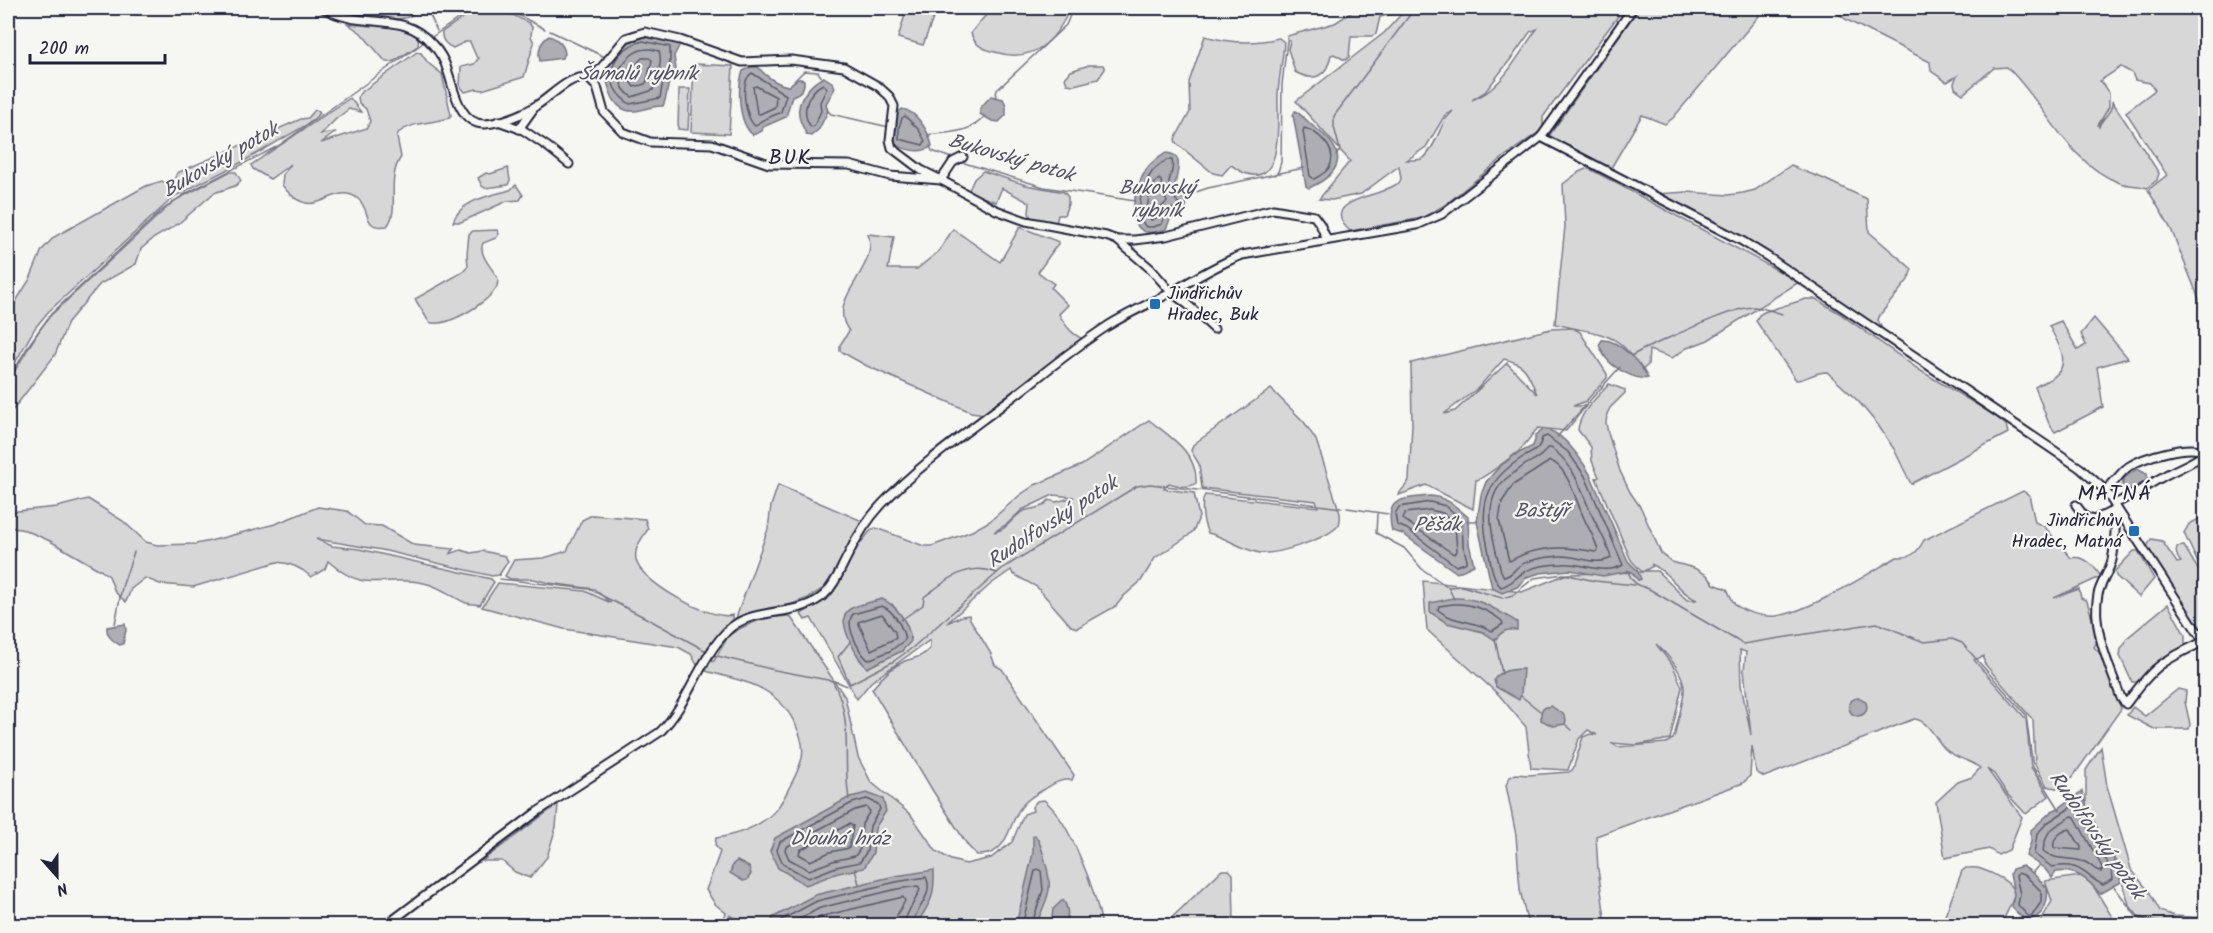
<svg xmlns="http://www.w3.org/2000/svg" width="2213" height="933" font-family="Kalam,sans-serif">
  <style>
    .green { fill: #d7d7d7; stroke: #7c7c89; stroke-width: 1.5; fill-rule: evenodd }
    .water { fill: #adadb3; stroke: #757583; stroke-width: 1.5 }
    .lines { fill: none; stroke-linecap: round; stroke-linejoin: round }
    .shore { stroke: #5a5a6b; stroke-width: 1.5 }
    .stream { stroke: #757583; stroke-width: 1.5 }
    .minor-casing { stroke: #22223b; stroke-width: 11 }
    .minor { stroke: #f6f6f2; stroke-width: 7 }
    .poi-dot { fill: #1f6fb2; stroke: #f6f6f2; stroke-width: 2 }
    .labels { text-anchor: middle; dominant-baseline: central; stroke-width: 4.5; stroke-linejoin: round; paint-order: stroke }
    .poi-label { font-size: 18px; fill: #22223b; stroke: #f6f6f2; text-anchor: start }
    .water-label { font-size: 20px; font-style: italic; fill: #535365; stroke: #f6f6f2 }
    .quarter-label { font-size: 21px; letter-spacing: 1.5px; fill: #22223b; stroke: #f6f6f2 }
  </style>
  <rect width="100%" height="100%" fill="#f6f6f2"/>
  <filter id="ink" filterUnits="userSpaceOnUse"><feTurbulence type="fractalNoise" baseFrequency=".0167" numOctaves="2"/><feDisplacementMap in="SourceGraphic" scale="12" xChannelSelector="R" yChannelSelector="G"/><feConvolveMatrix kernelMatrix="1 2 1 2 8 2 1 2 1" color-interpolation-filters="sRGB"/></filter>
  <g filter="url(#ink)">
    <g class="green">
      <path d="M372,8h48c-14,18 -42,10 -61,8z"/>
      <path d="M477,8h22l30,15 3,4 -1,9 3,7 -10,34 -42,13 -5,-1 -12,3 -5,-6 1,-19 13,-3 5,-6 -3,-2 -6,-14h-5l-12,6c-7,-3 -12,-8 -11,-16z"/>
      <polygon points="907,8 937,8 923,45 898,38"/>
      <path d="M992,8h78c-14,33 -36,56 -75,44 -12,-3 -21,-7 -24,-19 6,-9 14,-16 21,-25z"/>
      <path d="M1358,8h46l-12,6 -12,3 -4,17 -4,2h-21l-2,21 -4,3 -11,-6 -3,1c-4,21 -16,28 -36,17l-7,-23 2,-8 -3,-1v-4l48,-13z"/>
      <path d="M1407,8h217l-81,109v12l-38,27 -60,49 -23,13 -72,13c-27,-24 10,-33 27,-38 8,-3 15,-6 22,-10l2,-4 -2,-13 -38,28 -29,6 -13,-1 31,-38 -54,-60 88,-68zM1537,29c-19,25 -34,60 -65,71l13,-8 28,-36 17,-24zM1453,111c-3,3 -7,7 -9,11 -5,9 -13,33 -22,37 -4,1 -10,1 -15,1l19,-13 19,-32z"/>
      <polygon points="1639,8 1759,8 1759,16 1673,118 1665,124 1642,115 1611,168 1549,136"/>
      <path d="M1830,8h375v306l-34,-85 -23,-39 19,-15 -41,-63 29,-22 -5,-7 -15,-3 -3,-7 -11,-6 -21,14 9,12v14l-11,18 1,2c3,-10 14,-14 13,-26l47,72 -2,7 -10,8c-8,-3 -18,-2 -27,-5 -53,-20 -75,-80 -113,-116l-13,1 -31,26 -8,-6 -1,-5 3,-7 -10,6 -16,-11 -1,-9 -83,-42z"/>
      <path d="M348,24l60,5c7,3 12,9 10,17l-25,16h-7l-25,-29z"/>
      <path d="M1205,36c24,7 50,8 74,2l5,4c-1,17 -5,34 -6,52 -1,19 7,91 -30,80 -6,-1 -12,-6 -17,-9l-9,10 -9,-2 -37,-30 -1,-4 15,-27 -1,-30z"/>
      <path d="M417,52l4,1 7,10 14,11 9,41 -2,3c-18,6 -33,2 -51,15l-1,4 4,20c-16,24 0,53 -14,69 -26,4 -15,-17 -30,-28 -26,-18 -42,30 -75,-13l1,-11 8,-10 -21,15 -17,-10 -2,-4 99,-67 11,14 -12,-3 -13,10 -15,15 15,-2 -15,11 46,-15 3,-7 -4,-12 -7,-6 -1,-6 2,-4z"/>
      <polygon points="694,64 733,66 729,134 691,132"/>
      <polygon points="1089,65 1103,65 1105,69 1098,79 1074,85 1067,84 1065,78 1071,71"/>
      <polygon points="679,89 690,89 688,130 678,129"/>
      <polygon points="315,110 319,111 320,113 308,124 244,161 175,196 48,312 35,328 8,375 8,314 30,279 42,250 54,237 146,186 162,181 167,185 172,184 177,173 301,119 308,118"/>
      <polygon points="1791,165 1796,167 1795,168 1822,178 1867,199 1869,232 1912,269 1908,280 1880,315 1878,320 1882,329 1788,269 1655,194 1687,192 1728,195 1743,193 1755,190"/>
      <polygon points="508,168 510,180 508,185 485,188 482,186 478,178 486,173 490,174"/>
      <path d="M1588,168l211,114 -91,58 -21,8 -15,10 -23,-8 -1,15 -8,7c-16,-36 -33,-37 -67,-44l7,4 27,42v4l-21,23 -13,5h13l-20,25 -28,-3c-7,7 -12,16 -19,23 -8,6 -37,29 -43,29l-3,29 -47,-24 -27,10c2,-7 8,-8 10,-15l3,-55 -1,-62 140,-34 22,-1 -18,-4 10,-98 -2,-42 16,-12zM1504,359c24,5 24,16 33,35l-30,-31 -52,48 -11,3 34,-26z"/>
      <polygon points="983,171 1026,185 1064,192 1068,197 1068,204 1064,215 1058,215 1056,223 1031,218 1029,213 1030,203 1002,188 996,202 972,193 969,190 974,179"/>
      <polygon points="229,172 236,172 241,181 235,186 214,193 178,224 154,238 141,249 136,264 100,284 68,322 55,355 8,416 8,382 38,332 50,316 174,201"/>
      <path d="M516,185l7,10 -3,5 -13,1 -46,21h-8c7,-22 37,-26 57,-32z"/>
      <path d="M1020,227l39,15 -21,30 16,12 -3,4 17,17 -9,9c6,11 12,20 24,25l-98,75 -14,-2 -104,-46 -27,-15v-6l9,-14c-25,-33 32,-62 19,-97l26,3 -6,32h29l22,-18 14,-22 47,33z"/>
      <path d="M497,230l2,4 -3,4 -13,5c-5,12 9,24 15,36 0,1 -1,9 -2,9 -8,15 -51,41 -67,34l-14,-23 48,-27 5,-6 -1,-12 2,-20 4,-3z"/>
      <path d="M1806,299h10l23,14 82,58 73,44 12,10 2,8 -97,51 -17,-35 -16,-24 -20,-24 -31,-29c-14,0 -20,8 -31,8l-40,-59 3,-6 5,-3z"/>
      <path d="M2094,318l34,40 -31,9 6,40 -48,25 -6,-8 -14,-37c6,-4 12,-6 17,-9 21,-14 6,-35 -3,-52l12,-5 17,29 8,-5 -5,-11z"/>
      <path d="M1609,384l16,6v3l-15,15 -3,6 -1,9 2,10 12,38 10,21 11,16 20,45 11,9 22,6 13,7 7,9 13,5c3,5 5,13 9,16 9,8 28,12 40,11 33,-4 90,-41 121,-59 15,1 20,-4 27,-17l99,-49 6,4 6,27 10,5 26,31c13,-3 23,7 30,19l-3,1 -44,20 25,-9 2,9 6,3 11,39 -4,7 10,11 17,51 -49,69 -12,11 -13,-3 -12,-22 -2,-44 -49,-57v-7l-10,4 52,59 5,48 18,29 -23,18 -18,-19 -14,-21 -7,-5 35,48 -13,33 -11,5 -9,-6 -44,9 -9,-56 22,-20 14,-5 8,-9c-10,-9 -26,-9 -36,-20 -9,-10 -16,-28 -30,-29l-150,58 -8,-5 -4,-26 -2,30 -7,7 -147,53 2,33 8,56h-78l-8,-35 -4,-55 -10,-50 4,-8 6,-3 12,1 41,-3 4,-3 10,-32 7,-3 7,1 -9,-5 -9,9 -11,31 -37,-2 -5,-41 -27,-32 -72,-65 -4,-49 99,11 45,-18 75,-2 -11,-12 -35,-82 3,-1 -7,-16 -1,-14 -13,-17c2,-19 19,-32 31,-46zM1651,564c18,7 28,29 46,36h-10l-30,-29h-13l9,-5zM1656,644c12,11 26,26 28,43 1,12 -7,34 -9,47l-2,5 -7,4 -48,4 -7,-4 25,2 34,-6 12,-52 -9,-21zM1740,650l6,2 -2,18 7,65 -10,-50z"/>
      <path d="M1271,389l33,33 12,18 24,73c0,4 1,9 -2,13 -12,13 -61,29 -78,27 -18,-3 -34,-16 -52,-20 -5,-9 -8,-29 -3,-38l113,12 -2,-6 -114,-13 -3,-24 -8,-13 2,-6 5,-4z"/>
      <path d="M1149,420c21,17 49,33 47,63 -8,6 -18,3 -27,0l-5,6 30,4 5,24 -5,13 -6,6 -33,22 -14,23 -17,15 -8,10 -39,22 -6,-2 -34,-39 -24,-13 -2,-4 -20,14 -44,39 15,-7 7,-1 1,4 21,35 4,11 7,4 72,106 -2,5c-11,-1 -18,3 -27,9 -9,5 -17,9 -23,17 -15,18 -12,50 -45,49l-9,-9 -35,-55 -61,-102c8,-10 21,-23 33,-28 11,-4 18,-4 25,-13v-8l-59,42 -14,17 -46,-81 -6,2 -4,-6 29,-17 8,-12 20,-39 14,-17 4,-1 48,18h8l40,-15 18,-10 30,-26 15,-10 47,-20zM1053,495l21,2 -18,5 -7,-2c-10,12 -17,6 -27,12 -11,6 -14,18 -28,20l13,-8 15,-14zM892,604l15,22 -5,25 -35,16 -7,-7 -12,-24z"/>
      <polygon points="778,485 862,521 865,519 869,520 824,588 808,598 792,604 769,608 736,618 768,529 771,506"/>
      <path d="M88,499l35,22 23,21 11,3 39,-1 14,-3 65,-17 43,-17 29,4 18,14 17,1 32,19 40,4 -4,5 11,-4 10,3 12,-2 22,5 3,5 -9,14 -7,1 -110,-26 -66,-11 16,7 27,3 132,30 3,3 -14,23c-5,-1 -10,-1 -14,-2 -14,-6 -26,-17 -42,-20 -42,-9 -57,13 -96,-22l-3,8 -14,8c-9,-9 -22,-14 -34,-15l-84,25 -33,-3 -15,-6 -14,11 -5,13 -11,-10 -6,-16 -9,-6 -50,-29 -25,-11 -17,-3v-15l49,-5z"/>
      <path d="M592,515l53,4 3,10c-7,11 -16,21 -11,34 8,21 74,58 96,52v5l-24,26 -6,9 2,3 -7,9 -7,-13 -13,-7 -114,-18 -82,-22 16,-24 87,8 26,12 -17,-14 -45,-6 -15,-4h-24l-5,-3 9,-16 30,-2 23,-7 15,-31z"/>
      <polygon points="2205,516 2205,578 2184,533 2189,524"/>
      <path d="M2151,539l11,2 15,22 4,-1c-4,-4 -6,-10 -4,-15l7,-1 21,35v56l-58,-90z"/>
      <polygon points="2134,551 2138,551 2154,579 2139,597 2116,576 2115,571"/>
      <polygon points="2168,604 2185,635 2185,645 2152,666 2137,682 2132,682 2120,656 2121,648 2125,644 2126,639"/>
      <path d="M790,616l55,81 13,60 13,25 40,33 25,36 15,9 15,4 25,-6 21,-16 12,-28 9,-3 -1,-4 5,-6 7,-1c26,20 52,93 58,125l-368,1 4,-6 -9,-5 6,6 -2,4h-12l5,-12 -11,-9 -9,-14 14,-38 -5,-7 1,-7c19,-3 40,-10 55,-23 8,-7 13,-17 18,-27 5,-9 10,-19 13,-30 4,-20 -12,-49 -28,-61 -19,-16 -45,-19 -68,-26l4,-9 4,-1 15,-26 12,-7 23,-10z"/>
      <polygon points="2178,689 2186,691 2185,702 2190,724 2189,729 2154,729 2127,715 2133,707 2145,716"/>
      <polygon points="2101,747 2107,786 2131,869 2150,893 2160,911 2174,916 2205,918 2205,925 2182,926 2150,921 2139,917 2129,905 2119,867 2090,816 2086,805 2086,770"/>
      <polygon points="558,804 556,827 547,857 530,878 515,872 502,861 482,861"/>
      <path d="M1966,868c5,0 10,-1 15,1 9,3 33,13 33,25 0,7 -10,23 -13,31l-60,1 21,-55z"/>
      <polygon points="1222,870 1229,870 1233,874 1234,925 1164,925"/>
      <polygon points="2081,876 2092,884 2117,925 2038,926 2052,901 2045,881"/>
    </g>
    <g class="water">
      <path d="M642,35l22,3 16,6 -6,12 2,13c-10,11 -7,24 -13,37 -11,-1 -18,4 -28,5 -23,2 -28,-26 -30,-43 11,-14 19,-28 37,-33z"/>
      <path d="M549,36c9,3 15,9 16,18l-3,4 -22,3c-3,-10 1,-20 9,-25z"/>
      <path d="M751,67h7c7,9 20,18 31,19 5,-5 8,-9 15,-6 1,9 -4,13 -12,16l-6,21 -23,10 -1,4 -9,4c-15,-12 -16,-47 -10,-64z"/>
      <path d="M824,77l9,6 2,5 -9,16 2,7 -9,18 -8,7 -4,-1c-3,-6 -7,-12 -8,-19 -3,-16 12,-33 25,-39z"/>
      <polygon points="991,96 1003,99 1006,105 1006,115 999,122 992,121 980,114 980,108"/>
      <path d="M902,109c15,2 27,23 30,37 -11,9 -29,4 -39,-4 0,-12 -1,-26 9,-33z"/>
      <path d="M1295,111c7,4 12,10 18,15 32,23 35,44 -4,62l-3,-2 -13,-71z"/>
      <path d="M1166,153c21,1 9,22 9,35l12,11 -1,9 -15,9 -5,12c-45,18 -35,-39 -18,-62 4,-6 12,-10 18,-14z"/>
      <path d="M1602,340c18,-1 39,25 46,38 -11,3 -35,-10 -42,-20 -3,-4 -5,-9 -7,-13z"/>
      <path d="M1544,429c19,2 37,30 46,45l38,87 9,9 4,9 -3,1 -6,-8 -3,-1 -26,5 -33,-6 -30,3 -13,4 -10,10 -15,6 -10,-5 -15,-66 4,-27 5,-13 13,-15 16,-12 18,-9 2,-6v-4z"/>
      <polygon points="2137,469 2147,474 2148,480 2135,489 2126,493 2122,486 2124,478"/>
      <path d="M1430,496c17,1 25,10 38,21l1,27 5,21 -17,8 -54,-39 -11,-3c-8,-34 10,-32 38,-35z"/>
      <path d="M1453,598c28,-1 41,11 64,24v8c-11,-1 -15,1 -22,10l-12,-8 -36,-9 -17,-11v-9z"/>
      <path d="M882,599c16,7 27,25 29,42l-9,10 -35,17c-9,-10 -34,-49 -17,-59 9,-5 22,-7 32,-10z"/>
      <path d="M125,624l1,6 -3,14 -3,1c-7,-4 -14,-9 -13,-18z"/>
      <path d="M1523,669l-2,25 -2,6 -23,-13 -2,-7c5,-10 19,-11 29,-11z"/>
      <circle cx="1858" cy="707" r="9"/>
      <polygon points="1551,706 1563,714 1566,720 1565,724 1553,726 1541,720 1541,712 1543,708"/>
      <path d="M2082,791c8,33 32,58 39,91l-21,12c-12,-15 -24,-25 -44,-22l-4,6 -7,-9 -19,-13 5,-14v-12l21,-19 7,-3z"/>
      <polygon points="867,793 883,799 886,811 875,828 873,853 864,868 838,873 806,885 778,868 770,851 775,838 850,797"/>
      <path d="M1035,835c7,9 16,43 14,55 -2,12 -9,24 -13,35h-20l17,-72v-17z"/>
      <polygon points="737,861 749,867 751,874 747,880 743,881 730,873 733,864"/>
      <path d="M2022,866l11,7 14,15c4,26 -20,45 -35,18l2,-12 -4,-20 2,-5z"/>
      <path d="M934,870c1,28 -4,33 -18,55h-142l-2,-7 43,-23 80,-19z"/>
      <path d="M1063,900c6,9 5,14 3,25h-15l2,-16z"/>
    </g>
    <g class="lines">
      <g class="shore">
        <path d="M643,41l27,6v19l-6,9 -4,23 -30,6c-31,-19 -20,-55 13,-63z"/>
        <path d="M650,49l9,2c4,11 -2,27 -6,39l-21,7c-10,-7 -13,-15 -13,-27 7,-11 16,-22 31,-21z"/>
        <polygon points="642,58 649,58 652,60 647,81 645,84 634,87 629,80 628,73"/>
        <path d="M752,73l34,22 -5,17 -20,9 -6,5c-10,-8 -16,-45 -3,-53z"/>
        <path d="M823,84l4,4 -7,14 1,9 -7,15 -3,1c-11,-14 -4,-35 12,-43z"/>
        <polygon points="756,86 776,97 775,107 760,114 757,113 753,87"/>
        <polygon points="905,116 919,130 925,141 923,145 899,139 899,127 902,118"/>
        <path d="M1304,128c12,3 32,19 27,35 -2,8 -10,12 -17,16l-4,-3 -7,-45z"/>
        <path d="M1167,160h5c3,10 -4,17 -3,26 1,8 7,13 10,19l-13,8 -4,11 -9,3h-7c-13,-14 -4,-41 6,-55 4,-5 10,-9 15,-12z"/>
        <path d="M1159,179l2,2 2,11 4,10 -8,7 -3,9 -5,2c-7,-11 -2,-33 8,-41z"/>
        <path d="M1547,436l21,16 17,24 38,89c-19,11 -41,-3 -61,-1 -11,0 -28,2 -38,8 -8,5 -12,12 -23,15 -9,-8 -11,-28 -13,-39 -9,-41 -4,-65 32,-89 11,-7 19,-7 22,-21z"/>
        <path d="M1547,448h4c22,15 29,39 39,63 7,16 17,30 21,47 -16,9 -33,-3 -51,-2 -12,1 -31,3 -41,10 -6,5 -7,9 -15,11l-3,-6c-7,-28 -22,-71 6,-93 5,-4 10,-7 15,-11 9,-7 19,-8 25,-19z"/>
        <path d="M1550,461c17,4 26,40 33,55 5,12 12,22 15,34l-3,2c-25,-5 -43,-6 -68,1 -7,2 -12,6 -18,8l-10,-41 3,-18 11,-17z"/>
        <polygon points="1430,502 1446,506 1462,520 1463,545 1467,560 1465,563 1456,566 1407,529 1397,525 1395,514 1399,507"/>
        <polygon points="1430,510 1443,513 1455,524 1457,551 1455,554 1452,553 1403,519 1405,513"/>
        <path d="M1453,604c19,-1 34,5 49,17l1,3 -11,7c-16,-11 -39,-8 -54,-21l1,-4z"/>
        <path d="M882,606c12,5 21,21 23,34l-15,11 -22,9c-9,-8 -24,-35 -15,-46z"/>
        <polygon points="882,614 895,632 896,638 871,650 858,622"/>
        <polygon points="867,799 878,804 880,809 870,826 867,851 860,862 836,867 808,878 783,864 777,850 780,842 852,803"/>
        <path d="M2076,804l4,1 4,14 28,52 1,8 -10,6c-21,-11 -21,-23 -51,-18l-18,-13 3,-20 10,-11z"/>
        <polygon points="866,807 870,811 862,824 860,849 855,856 833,861 809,870 789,859 785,850 786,847 855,810"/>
        <path d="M2072,816l3,1 28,52 -2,3c-6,-2 -10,-7 -16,-10 -17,-6 -28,0 -42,-11 4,-25 10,-22 29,-35z"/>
        <polygon points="849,824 853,826 849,848 830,852 810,861 799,854 800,850"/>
        <path d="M2070,829l11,18v3l-27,-2c-2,-10 7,-17 16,-19z"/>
        <polygon points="2018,873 2026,876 2041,891 2041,902 2032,916 2028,916 2018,905 2020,894 2016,876"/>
        <path d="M780,926l1,-6 36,-19 79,-19 30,-5c9,19 -12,32 -14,49"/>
        <path d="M787,926l33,-18 77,-19 21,-3 2,3c-4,13 -15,23 -16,37"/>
        <polyline points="804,926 823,916 903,897 905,901 897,915 895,926"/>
        <polyline points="1022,926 1035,871 1038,869 1041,871 1043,890 1031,926"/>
      </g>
      <g class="stream">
        <polyline points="427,8 437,31"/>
        <polyline points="505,8 545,29"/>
        <polyline points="550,31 605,57"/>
        <polyline points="432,37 473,8"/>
        <polyline points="795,80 804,71 818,72 822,78"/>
        <polyline points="995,98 997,90 1066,25 1073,8"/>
        <polyline points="828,111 831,114 889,127"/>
        <path d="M928,135c21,-3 41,-1 56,-18"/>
        <polyline points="930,146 932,151 954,159"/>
        <polyline points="1336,155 1340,150 1334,127 1334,116 1415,8"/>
        <polyline points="961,162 1044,187 1135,201"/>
        <polyline points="1274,175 1278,172 1281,162 1282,84 1287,41"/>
        <polyline points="1181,197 1208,188 1304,168"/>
        <path d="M1631,356l13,-7c24,-10 88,-42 110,-42 10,1 19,4 28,7"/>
        <polyline points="8,381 28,346 51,314 161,211 183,195 278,146 423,43"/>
        <polyline points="1557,437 1620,367"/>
        <polyline points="1199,490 1342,508"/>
        <polyline points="1347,508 1388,514"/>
        <polyline points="1377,514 1376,533 1404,548 1422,569 1448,587 1462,586 1502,598 1513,595 1534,578 1564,574 1595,581 1635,585"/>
        <polyline points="1467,521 1477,521"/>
        <path d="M1628,570c3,13 9,15 21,19l94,55 134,-21 47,19 28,-3 10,4 64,72 7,52 27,43"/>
        <polyline points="500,579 589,589 648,619 708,652"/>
        <polyline points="1448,587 1454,599"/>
        <path d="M901,620l22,-15 1,-8c23,-17 43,-36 73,-24"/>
        <polyline points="115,624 122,587 134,552"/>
        <polyline points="1495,638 1502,674"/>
        <polyline points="850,642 838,657 850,684 894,661 912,648 1003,568 1137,486 1150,484 1197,490"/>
        <polyline points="713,655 775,670 838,682 847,686"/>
        <path d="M833,682c21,37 9,76 16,117"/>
        <polyline points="1521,696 1540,711"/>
        <polyline points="1566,725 1572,730"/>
        <polyline points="855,869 859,884"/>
        <polyline points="2032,873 2039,865"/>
        <polyline points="2113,885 2136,916 2141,920 2160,926"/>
        <polyline points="2016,926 2018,920 2021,917"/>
      </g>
      <g class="minor-casing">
        <g id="minor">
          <path d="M323,8c40,23 79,1 109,36 8,8 13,17 16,28 6,18 12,53 37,52 16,-1 39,-10 52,-19 15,-9 33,-31 51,-27l9,9 7,25 19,20 27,10 62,2 57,20 80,1 41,11 51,4 55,30 30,11 80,15 11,4 34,29 20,23 16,12 27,25"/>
          <polyline points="591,80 626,38 645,32 680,40 742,62 791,60 844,67 878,86 889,96 894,106 890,140 892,148 921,170 941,180 953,162 963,157"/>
          <polyline points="498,121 523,130 548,147 569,164"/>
          <polyline points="519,129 534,108"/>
          <polyline points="1541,137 1742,241 1768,257 2080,468 2105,490 2206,645"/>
          <polyline points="1117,240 1135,240 1166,236 1273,209 1314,216 1320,224 1327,240"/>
          <path d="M2105,490c9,-6 14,-16 23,-23 15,-10 61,-24 78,-15"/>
          <path d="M2114,504c19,-8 32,-18 50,-28 14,-8 29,-13 42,-23"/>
          <polyline points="2076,505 2085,517 2094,520 2117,509"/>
          <path d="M2117,509c-3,17 -1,34 -5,51 -3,12 -11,22 -14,34 -7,34 12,73 23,104l5,6c27,-37 35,-43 77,-62"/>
          <path d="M385,926l152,-114 123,-80c29,-29 39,-72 67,-101 25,-26 70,-12 97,-36 11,-10 16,-25 23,-38 9,-19 21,-38 35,-53 35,-37 78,-67 119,-98 35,-26 68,-55 105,-79 20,-13 43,-23 64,-34 24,-14 46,-28 72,-38l175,-30 25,-11 99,-77 92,-129"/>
        </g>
      </g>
      <use href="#minor" class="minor"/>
    </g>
  </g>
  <g class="poi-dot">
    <rect x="1149" y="298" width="12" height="12" rx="3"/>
    <rect x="2128" y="525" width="12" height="12" rx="3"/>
  </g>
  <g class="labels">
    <g class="poi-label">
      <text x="1167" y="294">Jindřichův<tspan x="1167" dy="21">Hradec, Buk</tspan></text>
      <text x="2122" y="521" text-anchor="end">Jindřichův<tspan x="2122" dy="21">Hradec, Matná</tspan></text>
    </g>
    <g class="water-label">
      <text x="638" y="75">Šamalů rybník</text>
      <text transform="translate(1011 159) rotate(16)">Bukovský potok</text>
      <text transform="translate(221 161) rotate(-30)">Bukovský potok</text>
      <text x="1157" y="189">Bukovský<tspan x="1157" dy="23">rybník</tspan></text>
      <text x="1541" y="512">Baštýř</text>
      <text transform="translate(1053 523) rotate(-33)">Rudolfovský potok</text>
      <text x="1437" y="526">Pěšák</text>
      <text transform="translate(2096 836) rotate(55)">Rudolfovský potok</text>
      <text x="840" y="840">Dlouhá hráz</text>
    </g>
    <g class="quarter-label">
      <text x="790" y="158">BUK</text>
      <text x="2115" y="494">MATNÁ</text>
    </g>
  </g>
  <rect width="2213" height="933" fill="none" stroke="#f6f6f2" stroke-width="30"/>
  <rect x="15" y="15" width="2183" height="903" fill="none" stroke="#22223b" stroke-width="2" filter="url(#ink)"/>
  <g transform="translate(57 876) rotate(159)" stroke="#f6f6f2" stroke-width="4.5" paint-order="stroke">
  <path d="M0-4.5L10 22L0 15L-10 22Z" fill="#22223b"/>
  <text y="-9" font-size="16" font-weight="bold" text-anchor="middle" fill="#22223b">N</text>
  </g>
  <path d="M30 54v9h135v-9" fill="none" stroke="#22223b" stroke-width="3"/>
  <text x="39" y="54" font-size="18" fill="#22223b" stroke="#f6f6f2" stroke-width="4.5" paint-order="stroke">200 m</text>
</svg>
